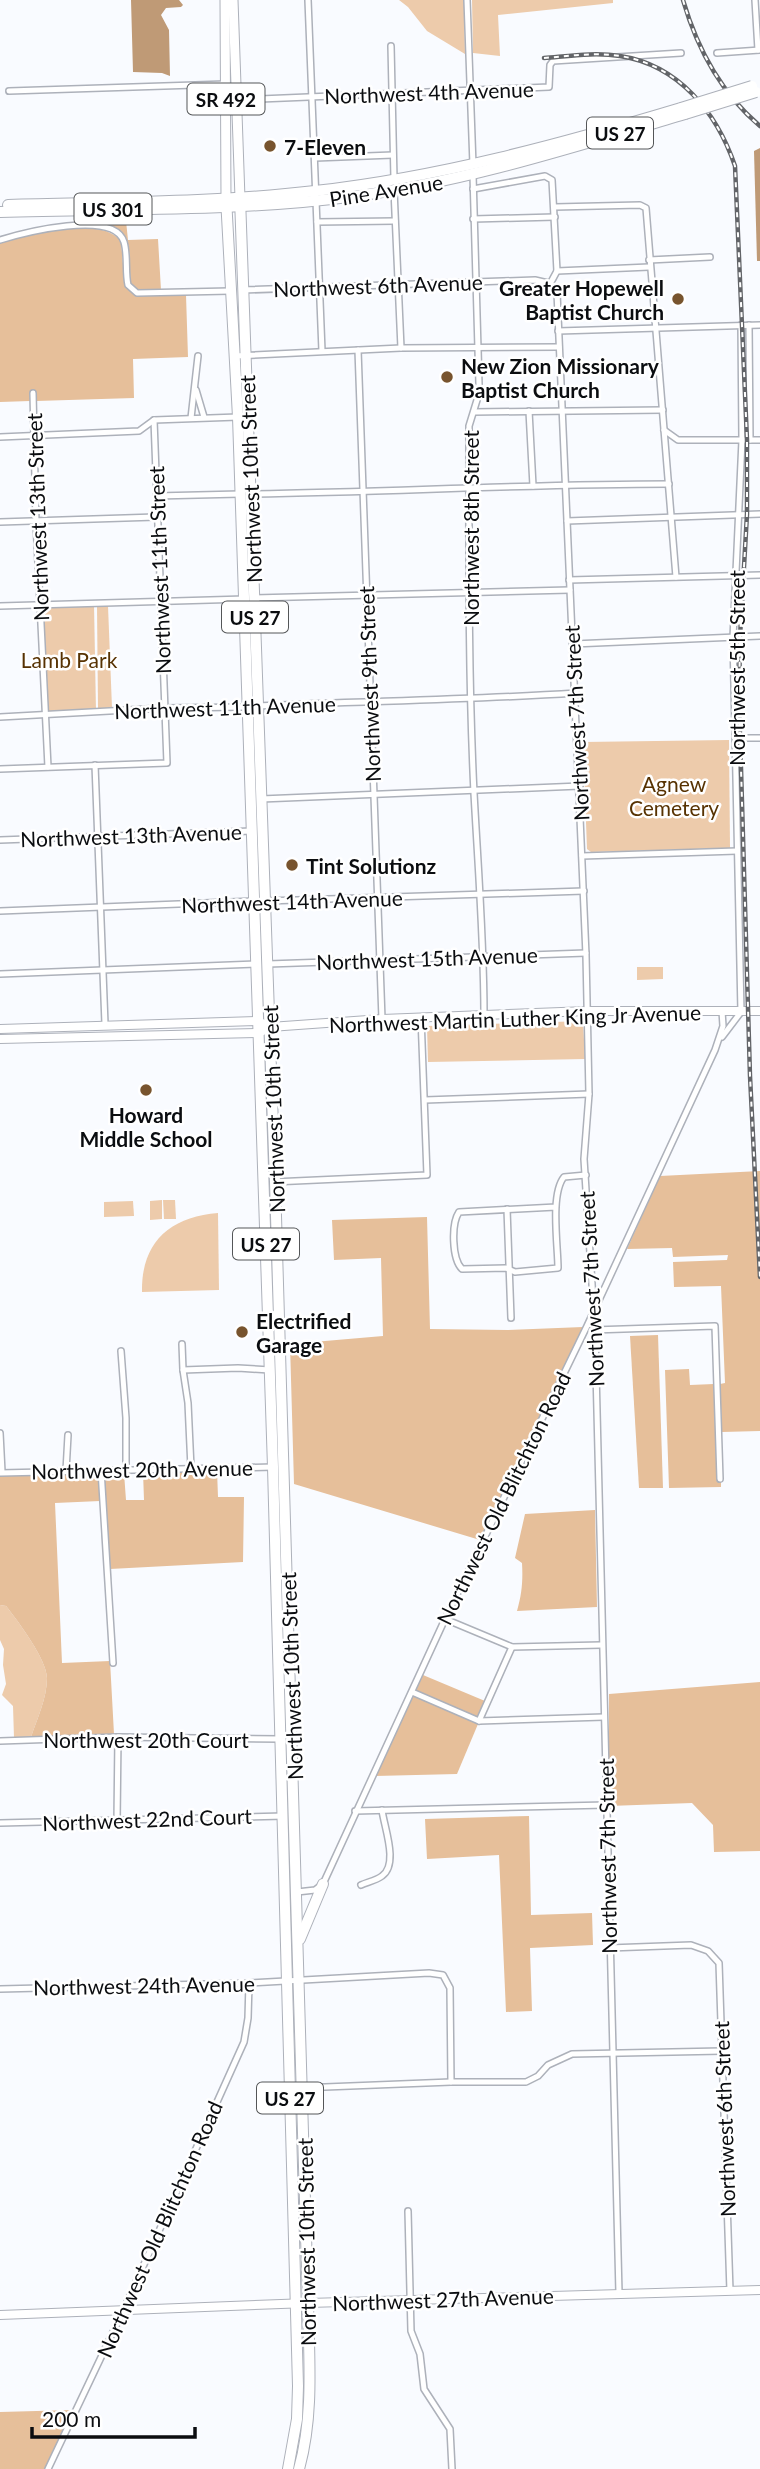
<svg xmlns="http://www.w3.org/2000/svg" width="760" height="2469" font-family="Lato,sans-serif">
  <style>
    .green { fill: #edcbab }
    .forest { fill: #e6bf9a }
    .water { fill: #bf9a76 }
    .lines { fill: none; stroke-linecap: round; stroke-linejoin: round }
    .street-casing { stroke: #adb1ba; stroke-width: 8 }
    .secondary-casing { stroke: #adb1ba; stroke-width: 10 }
    .primary-casing { stroke: #adb1ba; stroke-width: 11 }
    .highway-casing { stroke: #adb1ba; stroke-width: 12 }
    .street { stroke: #fff; stroke-width: 5 }
    .secondary { stroke: #fff; stroke-width: 8 }
    .primary { stroke: #fff; stroke-width: 9 }
    .highway { stroke: #fff; stroke-width: 10 }
    .rail-casing { stroke: #626468; stroke-width: 4.5 }
    .rail { stroke: #fff; stroke-width: 2; stroke-dasharray: 5; stroke-linecap: butt }
    .highway-bridge-casing { stroke: #adb1ba; stroke-width: 12; stroke-linecap: butt }
    .highway-bridge { stroke: #fff; stroke-width: 10 }
    .poi-dot { fill: #78542e; stroke: #fff; stroke-width: 2.5 }
    .labels { text-anchor: middle; dominant-baseline: central; stroke-width: 5; stroke-linejoin: round; paint-order: stroke }
    .shield { fill: #fff; stroke: #545658; stroke-width: 2 }
    .shield-label { font-size: 19px; font-weight: bold; fill: #0b0d10 }
    .street-label { font-size: 21px; fill: #0b0d10; stroke: #fff }
    .poi-label { font-size: 21px; font-weight: bold; fill: #0b0d10; stroke: #fff; text-anchor: start }
    .park-label { font-size: 21px; fill: #573202; stroke: #fff }
  </style>
  <rect width="100%" height="100%" fill="#f9fbff"/>
  <g class="green">
    <polygon points="399,0 464,0 465,54 427,31 408,7"/>
    <polygon points="472,0 613,0 613,3 498,15 500,56 473,53"/>
    <polygon points="94,604 96,712 46,714 40,605"/>
    <polygon points="97,606 108,606 112,708 98,709"/>
    <polygon points="729,740 730,848 591,852 587,849 583,742"/>
    <polygon points="637,967 663,967 663,979 637,980"/>
    <polygon points="583,1021 585,1059 428,1062 427,1026"/>
    <polygon points="162,1200 162,1219 150,1220 150,1201"/>
    <polygon points="163,1200 175,1200 176,1219 164,1219"/>
    <polygon points="133,1201 134,1216 104,1217 104,1202"/>
    <path d="M218,1213l1,77 -77,2c-1,-50 28,-75 76,-79z"/>
    <path d="M0,1605l6,1c12,15 41,54 41,72 0,20 -10,41 -16,59l-17,1 -1,-32 -11,-11 4,-11 -3,-19 1,-16 -4,-9z"/>
  </g>
  <g class="forest">
    <path d="M126,221l2,19 30,-1 3,51h-23l-7,-6c-2,-12 0,-37 -5,-46 -10,-19 -42,-15 -59,-15z"/>
    <path d="M66,228c19,1 41,-3 55,13l4,45 9,9h52l2,62 -55,2 1,39 -98,3v-11h-6v11l-30,1v-159l33,-10z"/>
    <polygon points="760,1171 760,1431 722,1432 720,1384 725,1383 721,1286 674,1287 673,1262 727,1260 728,1255 673,1257 672,1248 627,1249 660,1176"/>
    <polygon points="427,1217 430,1329 508,1330 583,1327 480,1540 294,1484 290,1344 383,1336 381,1258 334,1260 332,1220"/>
    <polygon points="658,1335 663,1488 639,1488 630,1336"/>
    <polygon points="689,1369 690,1385 714,1384 717,1481 721,1481 721,1487 669,1488 665,1370"/>
    <polygon points="217,1470 218,1497 244,1497 243,1562 110,1569 104,1473 124,1473 126,1500 144,1500 143,1472"/>
    <path d="M98,1473l2,28 -45,2 7,160 48,-2 4,73 -83,3c6,-18 16,-39 16,-59 0,-18 -29,-57 -41,-72l-6,-1v-130z"/>
    <path d="M595,1510l2,97 -80,4c5,-17 6,-31 5,-48l-7,-5 10,-44z"/>
    <polygon points="423,1675 485,1701 477,1718 416,1690"/>
    <polygon points="760,1682 760,1851 714,1852 713,1825 692,1803 609,1806 609,1694"/>
    <polygon points="413,1696 478,1724 457,1774 375,1776"/>
    <polygon points="529,1816 531,1915 592,1913 593,1945 530,1948 532,2011 506,2012 499,1855 427,1859 425,1819"/>
    <polygon points="73,2410 45,2469 0,2469 0,2412"/>
  </g>
  <g class="water">
    <polygon points="131,0 179,0 183,5 181,7 166,8 161,15 169,30 170,76 162,73 133,72"/>
    <polygon points="760,148 760,261 757,261 754,151"/>
  </g>
  <g class="lines">
    <g class="street-casing">
      <g id="street">
        <polyline points="308,0 322,351"/>
        <polyline points="467,0 473,165"/>
        <polyline points="755,0 758,50"/>
        <polyline points="391,46 394,179"/>
        <polyline points="717,53 760,50"/>
        <polyline points="9,91 226,84"/>
        <polyline points="237,100 549,87 550,65 553,61 681,53"/>
        <polyline points="315,158 393,155"/>
        <path d="M473,175l6,209 -2,16 -8,26c0,122 -1,245 5,367 4,74 10,148 10,222"/>
        <polyline points="473,189 545,176 552,180 557,271 550,284"/>
        <polyline points="394,190 401,348"/>
        <polyline points="555,207 640,205 646,208 676,577"/>
        <polyline points="473,219 555,217"/>
        <polyline points="317,222 395,221"/>
        <path d="M0,240c23,-7 114,-31 124,2 4,13 1,30 4,43l9,8 93,-2"/>
        <polyline points="649,260 710,257"/>
        <polyline points="557,271 649,267"/>
        <polyline points="243,290 535,280 548,283 557,292 586,955 589,1094 584,1159 595,1331 619,2293"/>
        <polyline points="749,325 750,440"/>
        <polyline points="558,331 760,325"/>
        <polyline points="358,350 382,1019"/>
        <polyline points="235,356 401,348 559,347"/>
        <polyline points="196,390 204,417"/>
        <polyline points="33,393 36,522 48,767"/>
        <polyline points="529,411 533,486"/>
        <polyline points="474,412 663,410"/>
        <polyline points="191,418 198,356"/>
        <polyline points="664,430 678,440 760,440"/>
        <polyline points="0,437 139,431 154,420 238,417"/>
        <path d="M250,494c140,-2 279,-10 419,-10"/>
        <polyline points="156,496 240,494"/>
        <polyline points="567,521 760,514"/>
        <polyline points="0,522 156,517"/>
        <polyline points="569,580 760,575"/>
        <polyline points="254,598 570,590"/>
        <polyline points="0,606 245,599"/>
        <polyline points="573,644 760,636"/>
        <path d="M257,706c106,-5 212,-6 319,-13"/>
        <polyline points="0,717 164,708 247,707"/>
        <polyline points="743,738 760,738"/>
        <polyline points="95,765 105,1024"/>
        <polyline points="0,769 167,763 154,420"/>
        <polyline points="261,799 580,786"/>
        <polyline points="0,840 252,831"/>
        <polyline points="582,856 737,851"/>
        <polyline points="265,901 584,891"/>
        <polyline points="0,911 255,901"/>
        <polyline points="268,964 586,953"/>
        <polyline points="0,974 257,964"/>
        <polyline points="722,1037 741,1012 733,638 742,440 741,325"/>
        <polyline points="425,1100 589,1094"/>
        <polyline points="273,1182 427,1175 421,1017"/>
        <path d="M556,1207l-97,5c-8,12 -7,47 3,57l44,-1 9,4 43,-4c0,-22 -8,-74 6,-91l22,-2"/>
        <polyline points="507,1209 511,1318"/>
        <polyline points="593,1330 715,1326 720,1479"/>
        <polyline points="182,1344 183,1370 188,1403 191,1468"/>
        <polyline points="121,1351 126,1418 126,1470"/>
        <polyline points="183,1370 238,1368 270,1370"/>
        <polyline points="0,1433 2,1472"/>
        <polyline points="101,1470 113,1663"/>
        <polyline points="66,1471 68,1435"/>
        <polyline points="0,1473 273,1467"/>
        <polyline points="445,1619 512,1647 601,1645"/>
        <polyline points="412,1692 479,1721 604,1717"/>
        <polyline points="479,1721 512,1647"/>
        <polyline points="0,1741 118,1737 280,1739"/>
        <polyline points="355,1811 606,1805"/>
        <polyline points="117,1821 118,1737"/>
        <polyline points="0,1823 284,1816"/>
        <path d="M361,1885c7,-3 16,-5 21,-9 17,-12 2,-49 0,-66"/>
        <polyline points="297,1892 315,1890 323,1884 445,1619 587,1326 715,1050 723,1026 722,1011"/>
        <polyline points="609,1948 691,1945 708,1951 719,1963 730,2291"/>
        <polyline points="0,1989 249,1983 429,1973 443,1975 450,1988 451,2082"/>
        <polyline points="300,2088 451,2082 526,2082 538,2076 548,2065 572,2054 722,2051"/>
        <polyline points="408,2211 411,2331 420,2354 424,2389 450,2429 452,2469"/>
        <polyline points="48,2469 123,2311 244,2042 248,2018 249,1983"/>
      </g>
    </g>
    <g class="secondary-casing">
      <g id="secondary">
        <polyline points="0,1029 258,1021 270,1027"/>
        <polyline points="0,1039 259,1033 270,1027 382,1019 588,1011 760,1011"/>
        <polyline points="0,2315 308,2303 760,2290"/>
      </g>
    </g>
    <g class="primary-casing">
      <g id="primary">
        <polyline points="225,0 226,198"/>
        <polyline points="233,0 240,198"/>
      </g>
    </g>
    <g class="highway-casing">
      <g id="highway">
        <polyline points="226,198 238,417 273,1467 298,2386 297,2419 288,2469"/>
        <path d="M240,198l35,984 33,1121c1,56 6,112 -9,166"/>
        <path d="M8,205c102,-3 205,-2 307,-14 125,-14 246,-47 366,-83"/>
        <path d="M0,212c119,-4 237,0 356,-16 113,-15 220,-50 329,-82"/>
        <polyline points="300,1939 323,1884"/>
      </g>
    </g>
    <use href="#street" class="street"/>
    <use href="#secondary" class="secondary"/>
    <use href="#primary" class="primary"/>
    <use href="#highway" class="highway"/>
    <g class="rail-casing">
      <g id="rail">
        <path d="M683,0c14,48 38,93 77,126"/>
        <path d="M544,58c25,-2 51,-6 76,-2 59,9 97,57 115,110l12,274v74l-7,123 -1,63 11,376 10,201"/>
      </g>
    </g>
    <use href="#rail" class="rail"/>
    <g class="highway-bridge-casing">
      <g id="highway-bridge">
        <polyline points="681,108 752,86"/>
        <polyline points="685,114 756,92"/>
      </g>
    </g>
    <use href="#highway-bridge" class="highway-bridge"/>
  </g>
  <g class="poi-dot">
    <circle cx="270" cy="146" r="7"/>
    <circle cx="678" cy="299" r="7"/>
    <circle cx="447" cy="377" r="7"/>
    <circle cx="292" cy="865" r="7"/>
    <circle cx="146" cy="1090" r="7"/>
    <circle cx="242" cy="1332" r="7"/>
  </g>
  <g class="labels">
    <g class="shield">
      <rect x="187.5" y="83.5" width="77" height="31" rx="5"/>
      <rect x="587" y="117.5" width="66" height="31" rx="5"/>
      <rect x="74.5" y="193.5" width="77" height="31" rx="5"/>
      <rect x="222" y="601.5" width="66" height="31" rx="5"/>
      <rect x="233" y="1228.5" width="66" height="31" rx="5"/>
      <rect x="257" y="2082.5" width="66" height="31" rx="5"/>
    </g>
    <g class="shield-label">
      <text x="226" y="99">SR 492</text>
      <text x="620" y="133">US 27</text>
      <text x="113" y="209">US 301</text>
      <text x="255" y="617">US 27</text>
      <text x="266" y="1244">US 27</text>
      <text x="290" y="2098">US 27</text>
    </g>
    <g class="street-label">
      <text transform="translate(429 92) rotate(-2)">Northwest 4th Avenue</text>
      <text transform="translate(386 190) rotate(-9)">Pine Avenue</text>
      <text transform="translate(378 285) rotate(-2)">Northwest 6th Avenue</text>
      <text transform="translate(250 479) rotate(-92)">Northwest 10th Street</text>
      <text transform="translate(37 517) rotate(-92)">Northwest 13th Street</text>
      <text transform="translate(470 528) rotate(-90)">Northwest 8th Street</text>
      <text transform="translate(159 570) rotate(-92)">Northwest 11th Street</text>
      <text transform="translate(736 668) rotate(-90)">Northwest 5th Street</text>
      <text transform="translate(369 684) rotate(-92)">Northwest 9th Street</text>
      <text transform="translate(225 707) rotate(-2)">Northwest 11th Avenue</text>
      <text transform="translate(576 723) rotate(-93)">Northwest 7th Street</text>
      <text transform="translate(131 835) rotate(-2)">Northwest 13th Avenue</text>
      <text transform="translate(292 901) rotate(-2)">Northwest 14th Avenue</text>
      <text transform="translate(427 958) rotate(-2)">Northwest 15th Avenue</text>
      <text transform="translate(515 1018) rotate(-2)">Northwest Martin Luther King Jr Avenue</text>
      <text transform="translate(273 1109) rotate(-92)">Northwest 10th Street</text>
      <text transform="translate(591 1289) rotate(-93)">Northwest 7th Street</text>
      <text transform="translate(142 1469) rotate(-1)">Northwest 20th Avenue</text>
      <text transform="translate(503 1498) rotate(-64)">Northwest Old Blitchton Road</text>
      <text transform="translate(291 1676) rotate(-92)">Northwest 10th Street</text>
      <text x="146" y="1739">Northwest 20th Court</text>
      <text transform="translate(147 1819) rotate(-2)">Northwest 22nd Court</text>
      <text transform="translate(607 1856) rotate(-91)">Northwest 7th Street</text>
      <text transform="translate(144 1985) rotate(-1)">Northwest 24th Avenue</text>
      <text transform="translate(724 2119) rotate(-92)">Northwest 6th Street</text>
      <text transform="translate(159 2229) rotate(-66)">Northwest Old Blitchton Road</text>
      <text transform="translate(306 2242) rotate(-91)">Northwest 10th Street</text>
      <text transform="translate(443 2299) rotate(-2)">Northwest 27th Avenue</text>
    </g>
    <g class="poi-label">
      <text x="284" y="146">7-Eleven</text>
      <text x="664" y="287" text-anchor="end">Greater Hopewell<tspan x="664" dy="24">Baptist Church</tspan></text>
      <text x="461" y="365">New Zion Missionary<tspan x="461" dy="24">Baptist Church</tspan></text>
      <text x="306" y="865">Tint Solutionz</text>
      <text x="146" y="1114" text-anchor="middle">Howard<tspan x="146" dy="24">Middle School</tspan></text>
      <text x="256" y="1320">Electrified<tspan x="256" dy="24">Garage</tspan></text>
    </g>
    <g class="park-label">
      <text x="69" y="659">Lamb Park</text>
      <text x="674" y="783">Agnew<tspan x="674" dy="24">Cemetery</tspan></text>
    </g>
  </g>
  <path d="M32 2427v10h163v-10" fill="none" stroke="#0b0d10" stroke-width="3.5"/>
  <text x="42" y="2427" font-size="21" fill="#0b0d10" stroke="#ffffff" stroke-width="5" paint-order="stroke">200 m</text>
</svg>
